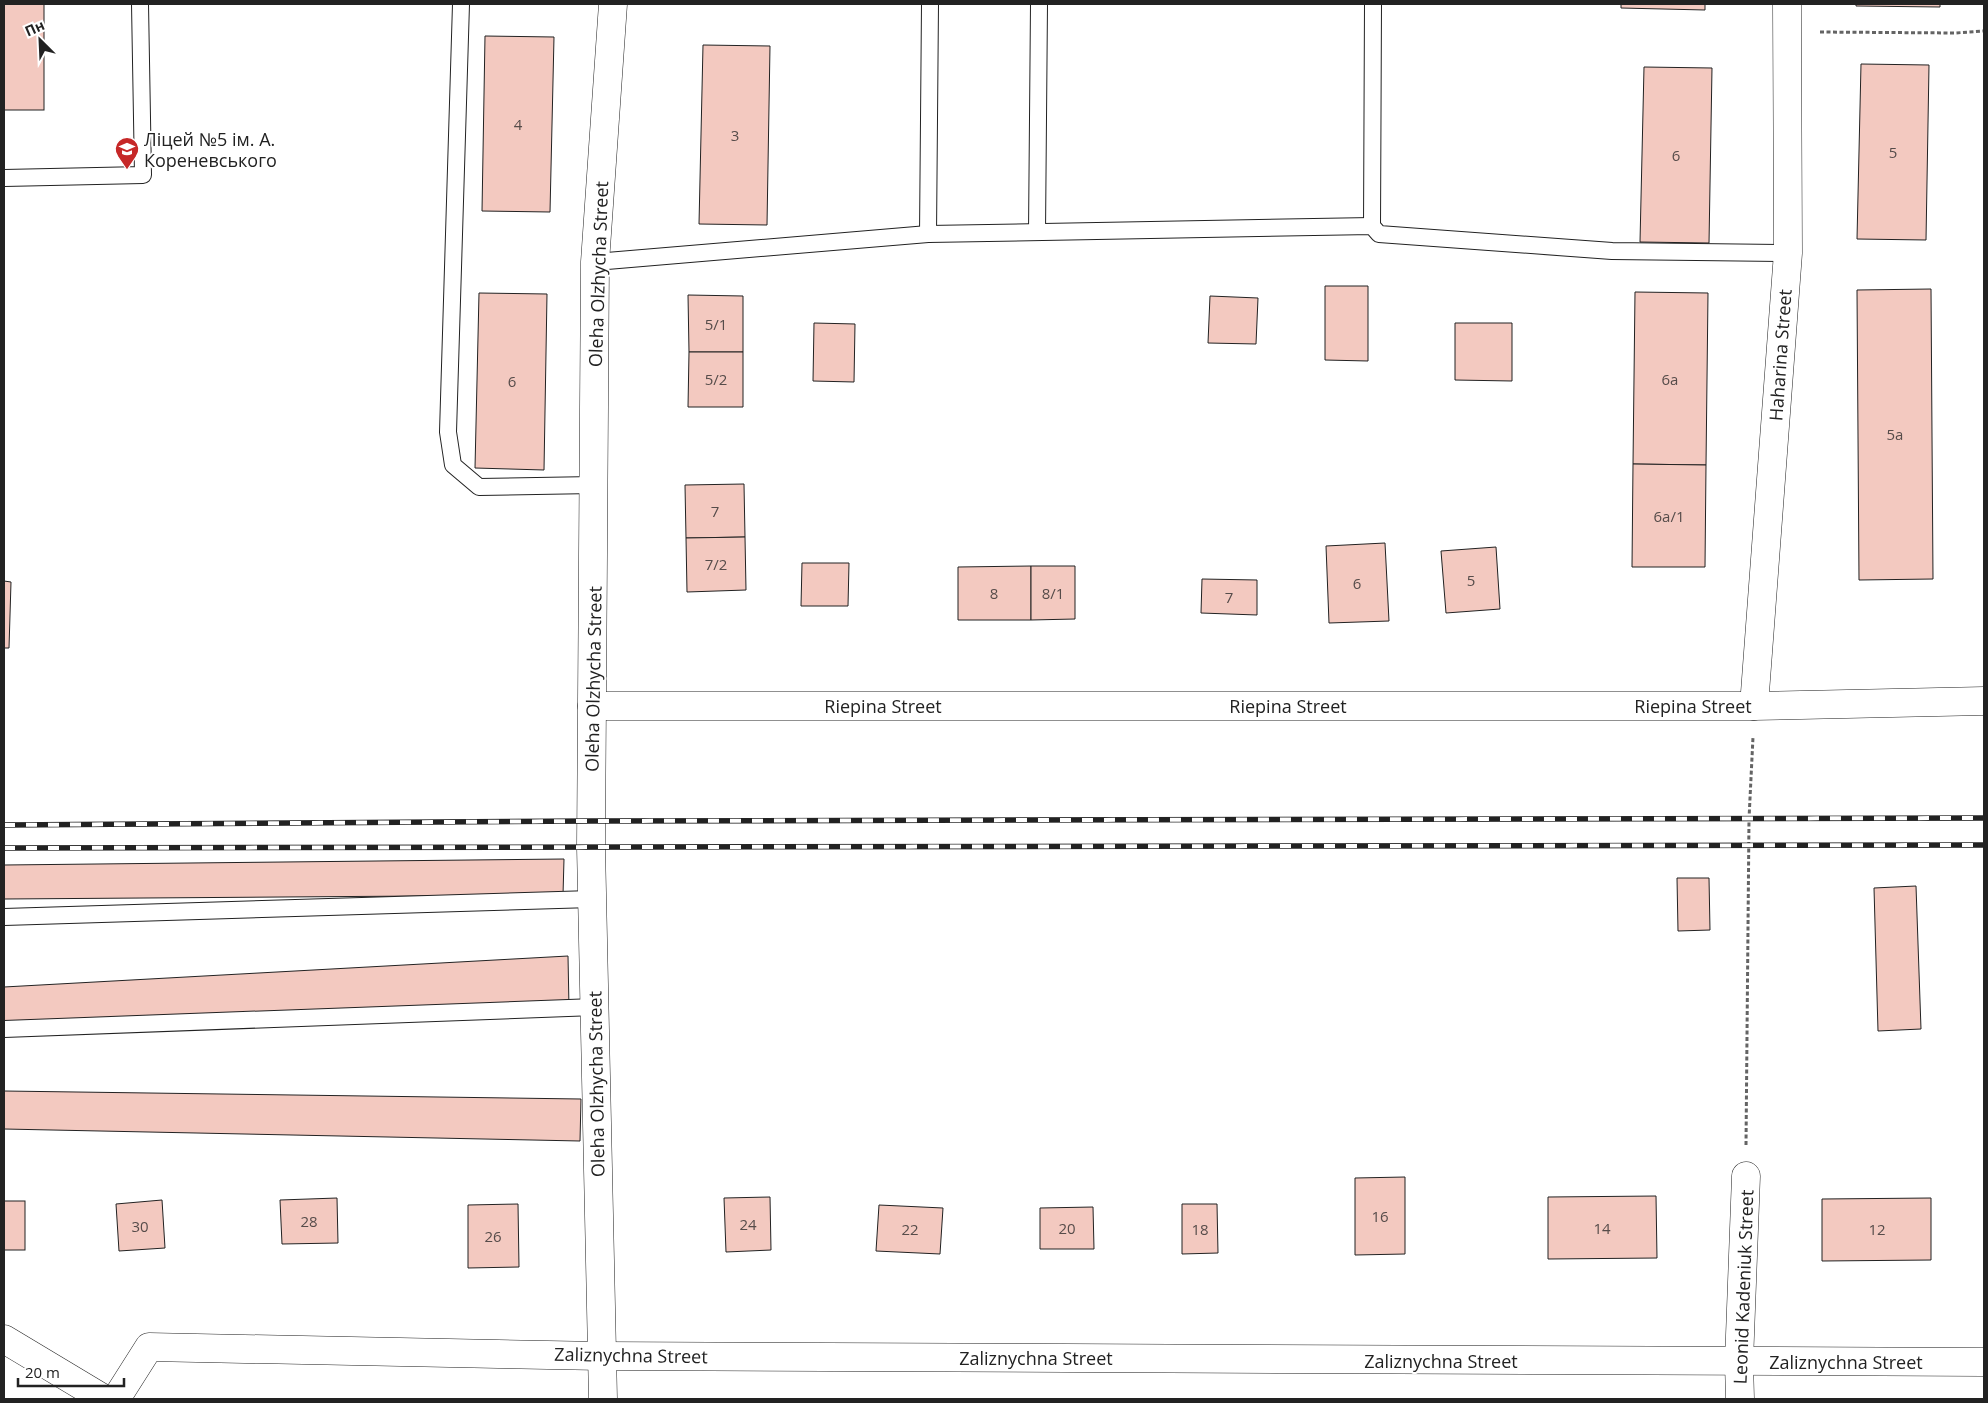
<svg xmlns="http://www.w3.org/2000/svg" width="1988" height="1403" font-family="'Open Sans',sans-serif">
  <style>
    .building { fill: #f3c9c0; stroke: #222 }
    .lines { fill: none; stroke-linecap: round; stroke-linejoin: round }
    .lane-casing { stroke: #222; stroke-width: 18 }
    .street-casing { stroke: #222; stroke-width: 29 }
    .path { stroke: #646464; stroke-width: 3; stroke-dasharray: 4 2.5; stroke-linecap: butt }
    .lane { stroke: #fff; stroke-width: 16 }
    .street { stroke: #fff; stroke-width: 28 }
    .rail-casing { stroke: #222; stroke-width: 5.5 }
    .rail { stroke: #fff; stroke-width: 4; stroke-dasharray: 11; stroke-linecap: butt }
    .labels { text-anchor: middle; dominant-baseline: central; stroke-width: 4; stroke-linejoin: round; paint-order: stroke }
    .number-label { font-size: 15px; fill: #564c4a }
    .poi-label { font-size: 18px; fill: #222; stroke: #fff; text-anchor: start }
    .street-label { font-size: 18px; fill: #222; stroke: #fff }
  </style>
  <rect width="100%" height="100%" fill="#fff"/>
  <g class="building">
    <rect x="4" y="4" width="40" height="106"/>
    <polygon points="1621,4 1705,4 1705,10 1621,8"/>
    <polygon points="1856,4 1940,4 1940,7 1856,6"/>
    <polygon points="485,36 554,37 550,212 482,211"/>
    <polygon points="703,45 770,46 767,225 699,224"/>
    <polygon points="1861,64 1929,65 1926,240 1857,239"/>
    <polygon points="1644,67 1712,68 1709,243 1640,242"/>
    <polygon points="1325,286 1368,286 1368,361 1325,360"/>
    <polygon points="1931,289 1933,579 1859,580 1857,290"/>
    <polygon points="1635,292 1708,293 1706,465 1633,464"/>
    <polygon points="479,293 547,294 544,470 475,468"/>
    <polygon points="688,295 743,296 743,352 689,352"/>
    <polygon points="1210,296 1258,298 1256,344 1208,343"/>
    <polygon points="814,323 855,324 854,382 813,381"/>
    <polygon points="1455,323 1512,323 1512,381 1455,380"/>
    <polygon points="689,352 743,352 743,407 688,407"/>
    <polygon points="1633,464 1706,465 1705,567 1632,567"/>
    <polygon points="744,484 745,537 686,538 685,485"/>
    <polygon points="745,537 746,590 687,592 686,538"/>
    <polygon points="1385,543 1389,621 1329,623 1326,546"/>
    <polygon points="1496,547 1500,609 1446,613 1441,551"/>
    <polygon points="802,563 849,563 848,606 801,606"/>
    <polygon points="1031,566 1031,620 958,620 958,567"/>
    <polygon points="1031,566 1075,566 1075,619 1031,620"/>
    <polygon points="1202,579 1257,580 1257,615 1201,613"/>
    <polygon points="4,581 11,582 9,648 4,648"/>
    <polygon points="564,859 563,895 4,899 4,865"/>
    <polygon points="1677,878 1709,878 1710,930 1678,931"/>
    <polygon points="1916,886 1921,1029 1878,1031 1874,888"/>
    <polygon points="568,956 569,1008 4,1027 4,987"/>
    <polygon points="4,1091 581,1099 580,1141 4,1129"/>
    <polygon points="1405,1177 1405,1254 1355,1255 1355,1178"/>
    <polygon points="1656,1196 1657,1258 1548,1259 1548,1197"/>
    <polygon points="770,1197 771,1250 726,1252 724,1198"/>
    <polygon points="337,1198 338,1243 282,1244 280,1200"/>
    <polygon points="1931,1198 1931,1260 1822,1261 1822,1199"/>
    <polygon points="162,1200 165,1248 119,1251 116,1204"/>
    <rect x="4" y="1201" width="21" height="49"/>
    <polygon points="518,1204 519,1267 468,1268 468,1205"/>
    <polygon points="1182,1204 1217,1204 1218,1253 1182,1254"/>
    <polygon points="879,1205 943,1208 940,1254 876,1251"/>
    <polygon points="1093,1207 1094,1249 1040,1249 1040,1208"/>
  </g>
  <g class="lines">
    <g class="lane-casing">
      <g id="lane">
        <polyline points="461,4 448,432 453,465 479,487 594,485"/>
        <polyline points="4,178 143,175 140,4"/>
        <polyline points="1372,226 1373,4"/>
        <polyline points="1037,232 1039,4"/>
        <polyline points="928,234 930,4"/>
        <polyline points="595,262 928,234 1372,226 1379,234 1612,251 1788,253"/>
        <polyline points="4,917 592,899"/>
        <polyline points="4,1029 595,1007"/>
      </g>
    </g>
    <g class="street-casing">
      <g id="street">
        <polyline points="592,706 1754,706 1984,701"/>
        <polyline points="1754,706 1788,253 1787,4"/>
        <polyline points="4,1339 104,1399"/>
        <polyline points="116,1399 149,1347 601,1356 1984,1362"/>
        <polyline points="603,1399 591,847 595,262 613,4"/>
        <polyline points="1740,1399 1739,1362 1746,1176"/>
      </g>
    </g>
    <g class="path">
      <polyline points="1820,32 1955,33 1984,31"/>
      <polyline points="1746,1145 1749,819 1753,737"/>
    </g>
    <use href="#lane" class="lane"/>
    <use href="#street" class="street"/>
    <g class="rail-casing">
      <g id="rail">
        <polyline points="4,825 591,821 1984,818"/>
        <polyline points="4,848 1984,845"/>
      </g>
    </g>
    <use href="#rail" class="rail"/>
  </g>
  <defs>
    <g id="school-pin" transform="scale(1.25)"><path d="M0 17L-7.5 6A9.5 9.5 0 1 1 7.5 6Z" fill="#c62828" stroke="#fff"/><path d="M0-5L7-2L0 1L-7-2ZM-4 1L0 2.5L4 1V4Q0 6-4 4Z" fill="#fff"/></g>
  </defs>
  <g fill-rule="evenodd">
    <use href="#school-pin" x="127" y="149"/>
  </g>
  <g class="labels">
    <g class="number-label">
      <text x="518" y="124">4</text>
      <text x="735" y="135">3</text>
      <text x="1893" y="152">5</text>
      <text x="1676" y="155">6</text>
      <text x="716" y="324">5/1</text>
      <text x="716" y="379">5/2</text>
      <text x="1670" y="379">6а</text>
      <text x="512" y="381">6</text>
      <text x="1895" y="434">5а</text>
      <text x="715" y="511">7</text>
      <text x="1669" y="516">6а/1</text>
      <text x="716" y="564">7/2</text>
      <text x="1471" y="580">5</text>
      <text x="1357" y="583">6</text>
      <text x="994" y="593">8</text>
      <text x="1053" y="593">8/1</text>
      <text x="1229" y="597">7</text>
      <text x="1380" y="1216">16</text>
      <text x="309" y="1221">28</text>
      <text x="748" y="1224">24</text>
      <text x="140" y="1226">30</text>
      <text x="1067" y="1228">20</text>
      <text x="1602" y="1228">14</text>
      <text x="910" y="1229">22</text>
      <text x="1200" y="1229">18</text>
      <text x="1877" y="1229">12</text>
      <text x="493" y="1236">26</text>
    </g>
    <g class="poi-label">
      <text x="144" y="139">Ліцей №5 ім. А.<tspan x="144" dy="21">Кореневського</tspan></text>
    </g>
    <g class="street-label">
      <text transform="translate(598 274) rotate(-88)">Oleha Olzhycha Street</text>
      <text transform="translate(1780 355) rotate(-86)">Haharina Street</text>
      <text transform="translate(593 679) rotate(-89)">Oleha Olzhycha Street</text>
      <text x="883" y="706">Riepina Street</text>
      <text x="1288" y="706">Riepina Street</text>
      <text x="1693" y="706">Riepina Street</text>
      <text transform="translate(596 1084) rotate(-91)">Oleha Olzhycha Street</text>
      <text transform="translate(1743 1287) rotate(-88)">Leonid Kadeniuk Street</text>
      <text transform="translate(631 1355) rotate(1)">Zaliznychna Street</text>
      <text x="1036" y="1358">Zaliznychna Street</text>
      <text x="1441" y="1361">Zaliznychna Street</text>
      <text x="1846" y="1362">Zaliznychna Street</text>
    </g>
  </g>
  <rect width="1988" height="1403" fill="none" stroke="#222222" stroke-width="10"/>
  <g transform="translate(40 40) rotate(336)" stroke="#ffffff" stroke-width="4" paint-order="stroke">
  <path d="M0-4L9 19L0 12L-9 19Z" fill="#222222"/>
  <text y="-8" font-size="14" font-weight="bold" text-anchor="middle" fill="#222222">Пн</text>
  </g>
  <path d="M18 1378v8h106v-8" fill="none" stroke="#222222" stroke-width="2.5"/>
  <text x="25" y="1378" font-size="15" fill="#222222" stroke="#ffffff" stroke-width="4" paint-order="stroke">20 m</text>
</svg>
